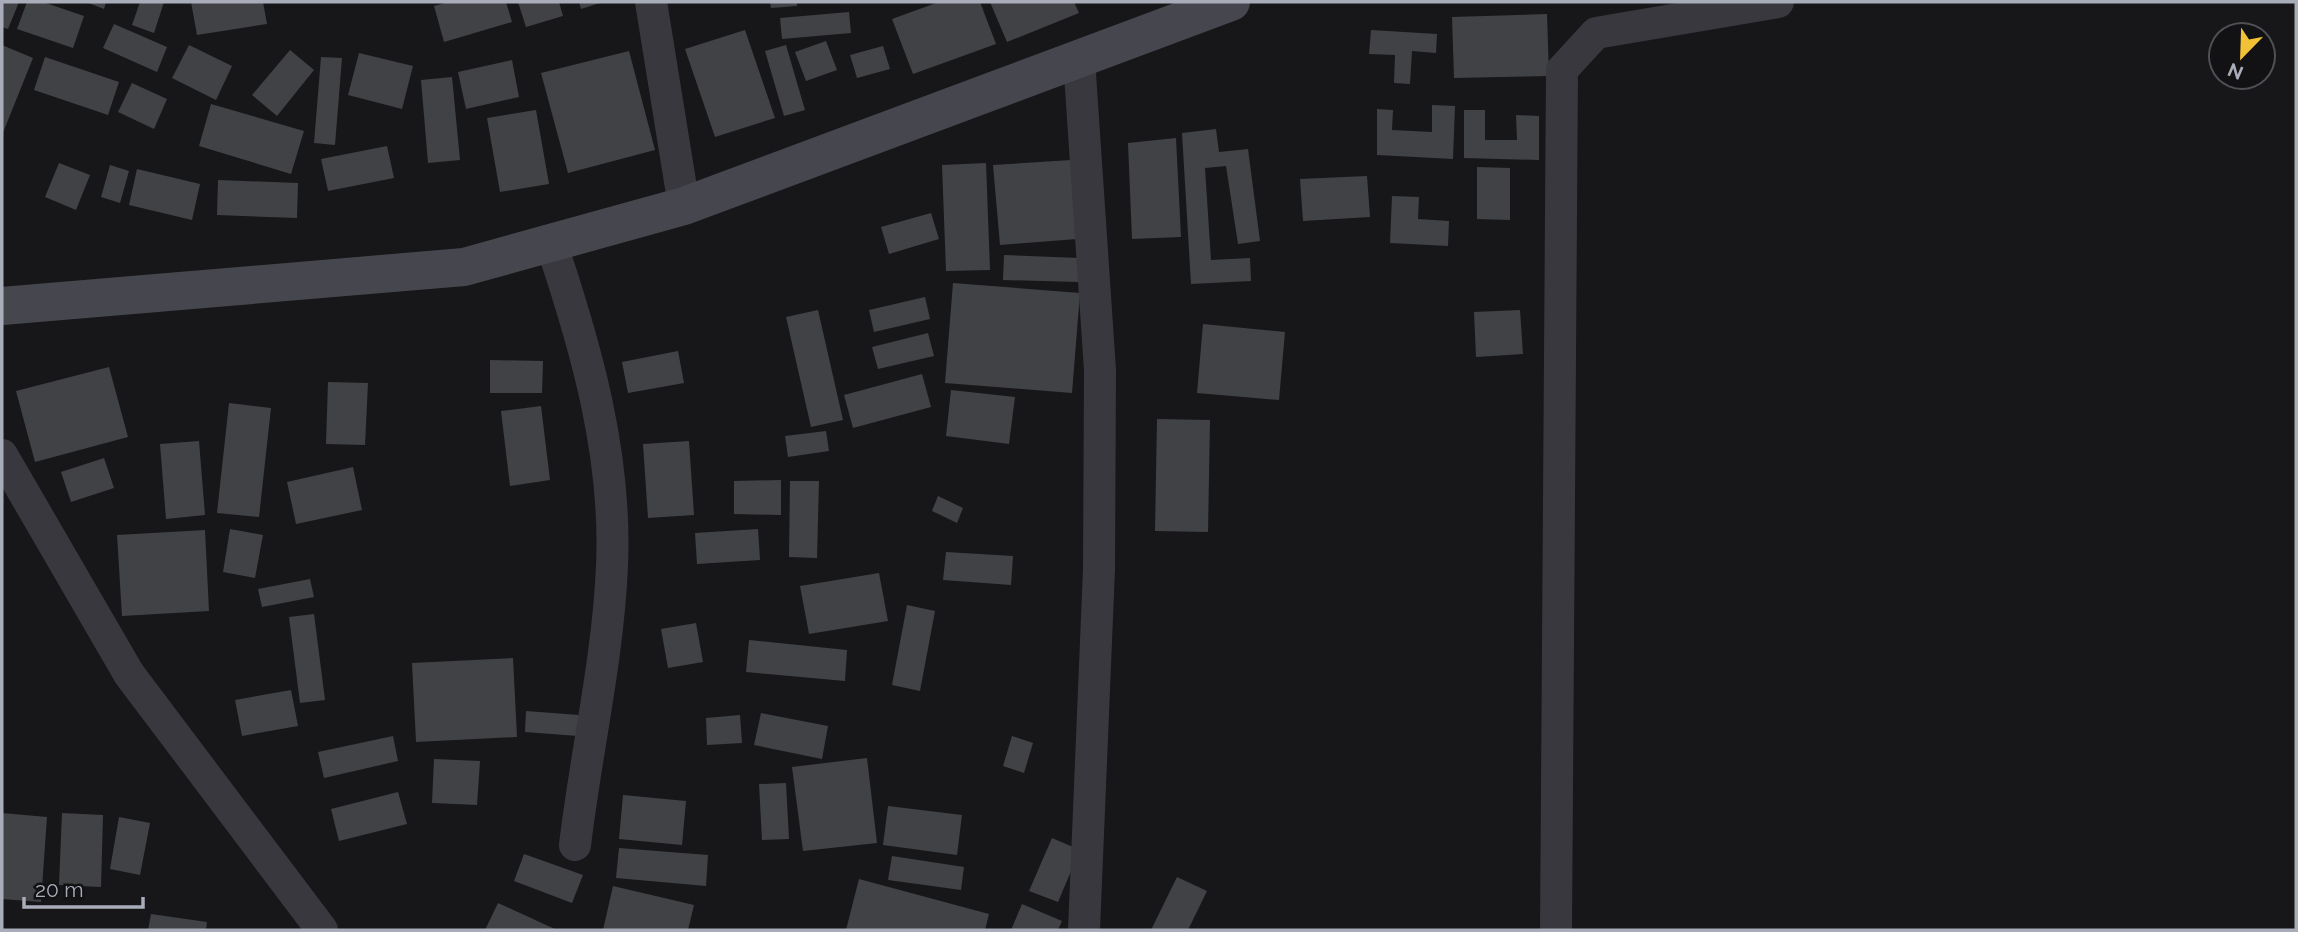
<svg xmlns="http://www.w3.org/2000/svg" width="2298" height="932" font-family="Raleway,sans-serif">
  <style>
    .building { fill: #414246 }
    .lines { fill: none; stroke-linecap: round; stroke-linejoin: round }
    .street { stroke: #38383e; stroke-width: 32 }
    .secondary { stroke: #46474e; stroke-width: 38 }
  </style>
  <rect width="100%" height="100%" fill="#171719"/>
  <g class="building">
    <polygon points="2,2 19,2 8,29 2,27"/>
    <polygon points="27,2 43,2 84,16 73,48 17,29"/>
    <polygon points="86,2 106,2 104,9"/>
    <polygon points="140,2 164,2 154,33 132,25"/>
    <polygon points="191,2 263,2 267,24 197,35"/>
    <polygon points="449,2 506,2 512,22 444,42 434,6"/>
    <polygon points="518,2 559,2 563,16 526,27"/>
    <polygon points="579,2 603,2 581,9"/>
    <polygon points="770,2 797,2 797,6 771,8"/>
    <polygon points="939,2 980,2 996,44 913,74 892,19"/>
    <polygon points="990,2 1074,2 1079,13 1007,42"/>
    <polygon points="849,12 851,33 782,39 780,18"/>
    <polygon points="1547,14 1549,76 1454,78 1452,17"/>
    <polygon points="114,24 167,47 157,72 103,48"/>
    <polygon points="745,30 775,118 715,137 685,49"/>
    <polygon points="1371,30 1437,34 1436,53 1412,51 1410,84 1394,83 1395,55 1369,54"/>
    <polygon points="826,41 837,70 806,81 795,52"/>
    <polygon points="2,45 33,58 2,135"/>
    <polygon points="189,45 232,66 216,100 172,78"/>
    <polygon points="786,45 805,110 784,116 765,51"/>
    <polygon points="883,46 890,69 857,78 850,55"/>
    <polygon points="290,50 314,70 277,116 252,95"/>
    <polygon points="629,51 655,150 568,173 541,73"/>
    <polygon points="359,53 413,66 402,109 348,95"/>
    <polygon points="45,57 119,82 108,115 34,90"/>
    <polygon points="321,57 342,58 335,145 314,143"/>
    <polygon points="512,60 519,97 466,109 458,72"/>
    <polygon points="452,77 460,160 428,163 421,80"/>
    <polygon points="132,83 167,99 154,129 118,112"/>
    <polygon points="211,104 304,131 291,174 199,146"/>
    <polygon points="1432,105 1455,106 1453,159 1377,155 1377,109 1393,110 1392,130 1432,132"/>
    <polygon points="536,110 549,184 500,192 487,118"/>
    <polygon points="1464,110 1485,110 1485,140 1517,140 1516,115 1539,116 1539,160 1464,158"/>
    <polygon points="1216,129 1219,152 1248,149 1260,241 1238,244 1226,166 1205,168 1211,260 1250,258 1251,281 1191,284 1182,133"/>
    <polygon points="1176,138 1181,237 1132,239 1128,143"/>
    <polygon points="387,146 394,178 328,191 321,159"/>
    <polygon points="1071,160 1077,239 1000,245 993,165"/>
    <polygon points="59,163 90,175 76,210 45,197"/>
    <polygon points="986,163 990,270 946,271 942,165"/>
    <polygon points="110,165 129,171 120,203 101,197"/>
    <polygon points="1477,167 1510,168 1510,220 1477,219"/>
    <polygon points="137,169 200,184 192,220 129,205"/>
    <polygon points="1367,176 1370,217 1303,221 1300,179"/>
    <polygon points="218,180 298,183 297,218 217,215"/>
    <polygon points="1392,196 1419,197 1418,219 1449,221 1448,246 1390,243"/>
    <polygon points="931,213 939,239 889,254 881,227"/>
    <polygon points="1004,255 1079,258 1078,282 1003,280"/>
    <polygon points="953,283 1080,293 1072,393 945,383"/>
    <polygon points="925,297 930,319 874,332 869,310"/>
    <polygon points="818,310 843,420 811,427 786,317"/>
    <polygon points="1520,310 1523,354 1476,357 1474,312"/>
    <polygon points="1203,324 1285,332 1279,400 1197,393"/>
    <polygon points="928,333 934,356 878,369 872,347"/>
    <polygon points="678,351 684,383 628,393 622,362"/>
    <polygon points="490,360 543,361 542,393 490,393"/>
    <polygon points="109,367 128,437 35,462 16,391"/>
    <polygon points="922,374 931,407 853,428 844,395"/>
    <polygon points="328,382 368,383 365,445 326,444"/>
    <polygon points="951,390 1015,397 1009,444 946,436"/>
    <polygon points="229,403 271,408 259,517 217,513"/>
    <polygon points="541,406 550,480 510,486 501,411"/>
    <polygon points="1157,419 1210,420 1208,532 1155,531"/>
    <polygon points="826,431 829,451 788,457 785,436"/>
    <polygon points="199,441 205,515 166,519 160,444"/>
    <polygon points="689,441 694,515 648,518 643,444"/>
    <polygon points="104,458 114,488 71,502 61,472"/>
    <polygon points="353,467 362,510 296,524 287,482"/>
    <polygon points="781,480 781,515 734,514 734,481"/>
    <polygon points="790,481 819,481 817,558 789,557"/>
    <polygon points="938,496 963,508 957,523 932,511"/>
    <polygon points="230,529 263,535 255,578 223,572"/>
    <polygon points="758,529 760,560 697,564 695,533"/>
    <polygon points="205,530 209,611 122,616 117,535"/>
    <polygon points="946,552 1013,556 1011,585 943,580"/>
    <polygon points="879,573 888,621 809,634 800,586"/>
    <polygon points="310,579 314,597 262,607 258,589"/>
    <polygon points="907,605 935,611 920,691 892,685"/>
    <polygon points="314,614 325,700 300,703 289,617"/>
    <polygon points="696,623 703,662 668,668 661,629"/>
    <polygon points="749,640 847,650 845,681 746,672"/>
    <polygon points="513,658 517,737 416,742 412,663"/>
    <polygon points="291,690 298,726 242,736 235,700"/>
    <polygon points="526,711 579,715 578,736 525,732"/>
    <polygon points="761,713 828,726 822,759 754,745"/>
    <polygon points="740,715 742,743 707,745 706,718"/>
    <polygon points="393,736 398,761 324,778 318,752"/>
    <polygon points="1012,736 1033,743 1024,773 1003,766"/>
    <polygon points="867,758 877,843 803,851 792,767"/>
    <polygon points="434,759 480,761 477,805 432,803"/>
    <polygon points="786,783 789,839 762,840 759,784"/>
    <polygon points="398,792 407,824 339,841 331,809"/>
    <polygon points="623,795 686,801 682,845 619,839"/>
    <polygon points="888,806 962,815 957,855 883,845"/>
    <polygon points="2,813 47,817 41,902 2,899"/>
    <polygon points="62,813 103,815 101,887 59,885"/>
    <polygon points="119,817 150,823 140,875 110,869"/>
    <polygon points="1052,838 1080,850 1058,902 1029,891"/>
    <polygon points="619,848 708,855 706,886 616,878"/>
    <polygon points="524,854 583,875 572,903 514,881"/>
    <polygon points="892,856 964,867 961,890 888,880"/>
    <polygon points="1177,877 1207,891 1188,930 1151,930"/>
    <polygon points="859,879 989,914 985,930 846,930"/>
    <polygon points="613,886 694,905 688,930 603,930"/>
    <polygon points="498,903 557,930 485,930"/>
    <polygon points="1022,904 1062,921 1058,930 1011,930"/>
    <polygon points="151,914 207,922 206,930 148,930"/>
  </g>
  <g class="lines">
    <g class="street">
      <polyline points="651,2 684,206"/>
      <polyline points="1079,59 1100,370 1099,569 1084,930"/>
      <path d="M551,243c35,104 66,212 61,323 -4,94 -26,186 -37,279"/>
      <polyline points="2,455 129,674 322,930"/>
      <polyline points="1556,930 1562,70 1596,33 1778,2"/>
    </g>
    <polyline class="secondary" points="2,306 464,267 684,206 1231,2"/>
  </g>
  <rect width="2298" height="932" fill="none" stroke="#a9adb9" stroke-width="7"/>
  <g transform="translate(2242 56) rotate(203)"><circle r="33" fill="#121214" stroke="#4e5056" stroke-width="2"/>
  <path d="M0-5L12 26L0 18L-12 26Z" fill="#f2c236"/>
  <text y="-10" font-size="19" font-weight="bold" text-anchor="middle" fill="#a9adb9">N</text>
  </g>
  <path d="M24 897v10h119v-10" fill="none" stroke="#a9adb9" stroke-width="3.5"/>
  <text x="35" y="897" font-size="21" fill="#a9adb9" stroke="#121214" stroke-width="5" paint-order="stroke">20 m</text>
</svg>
